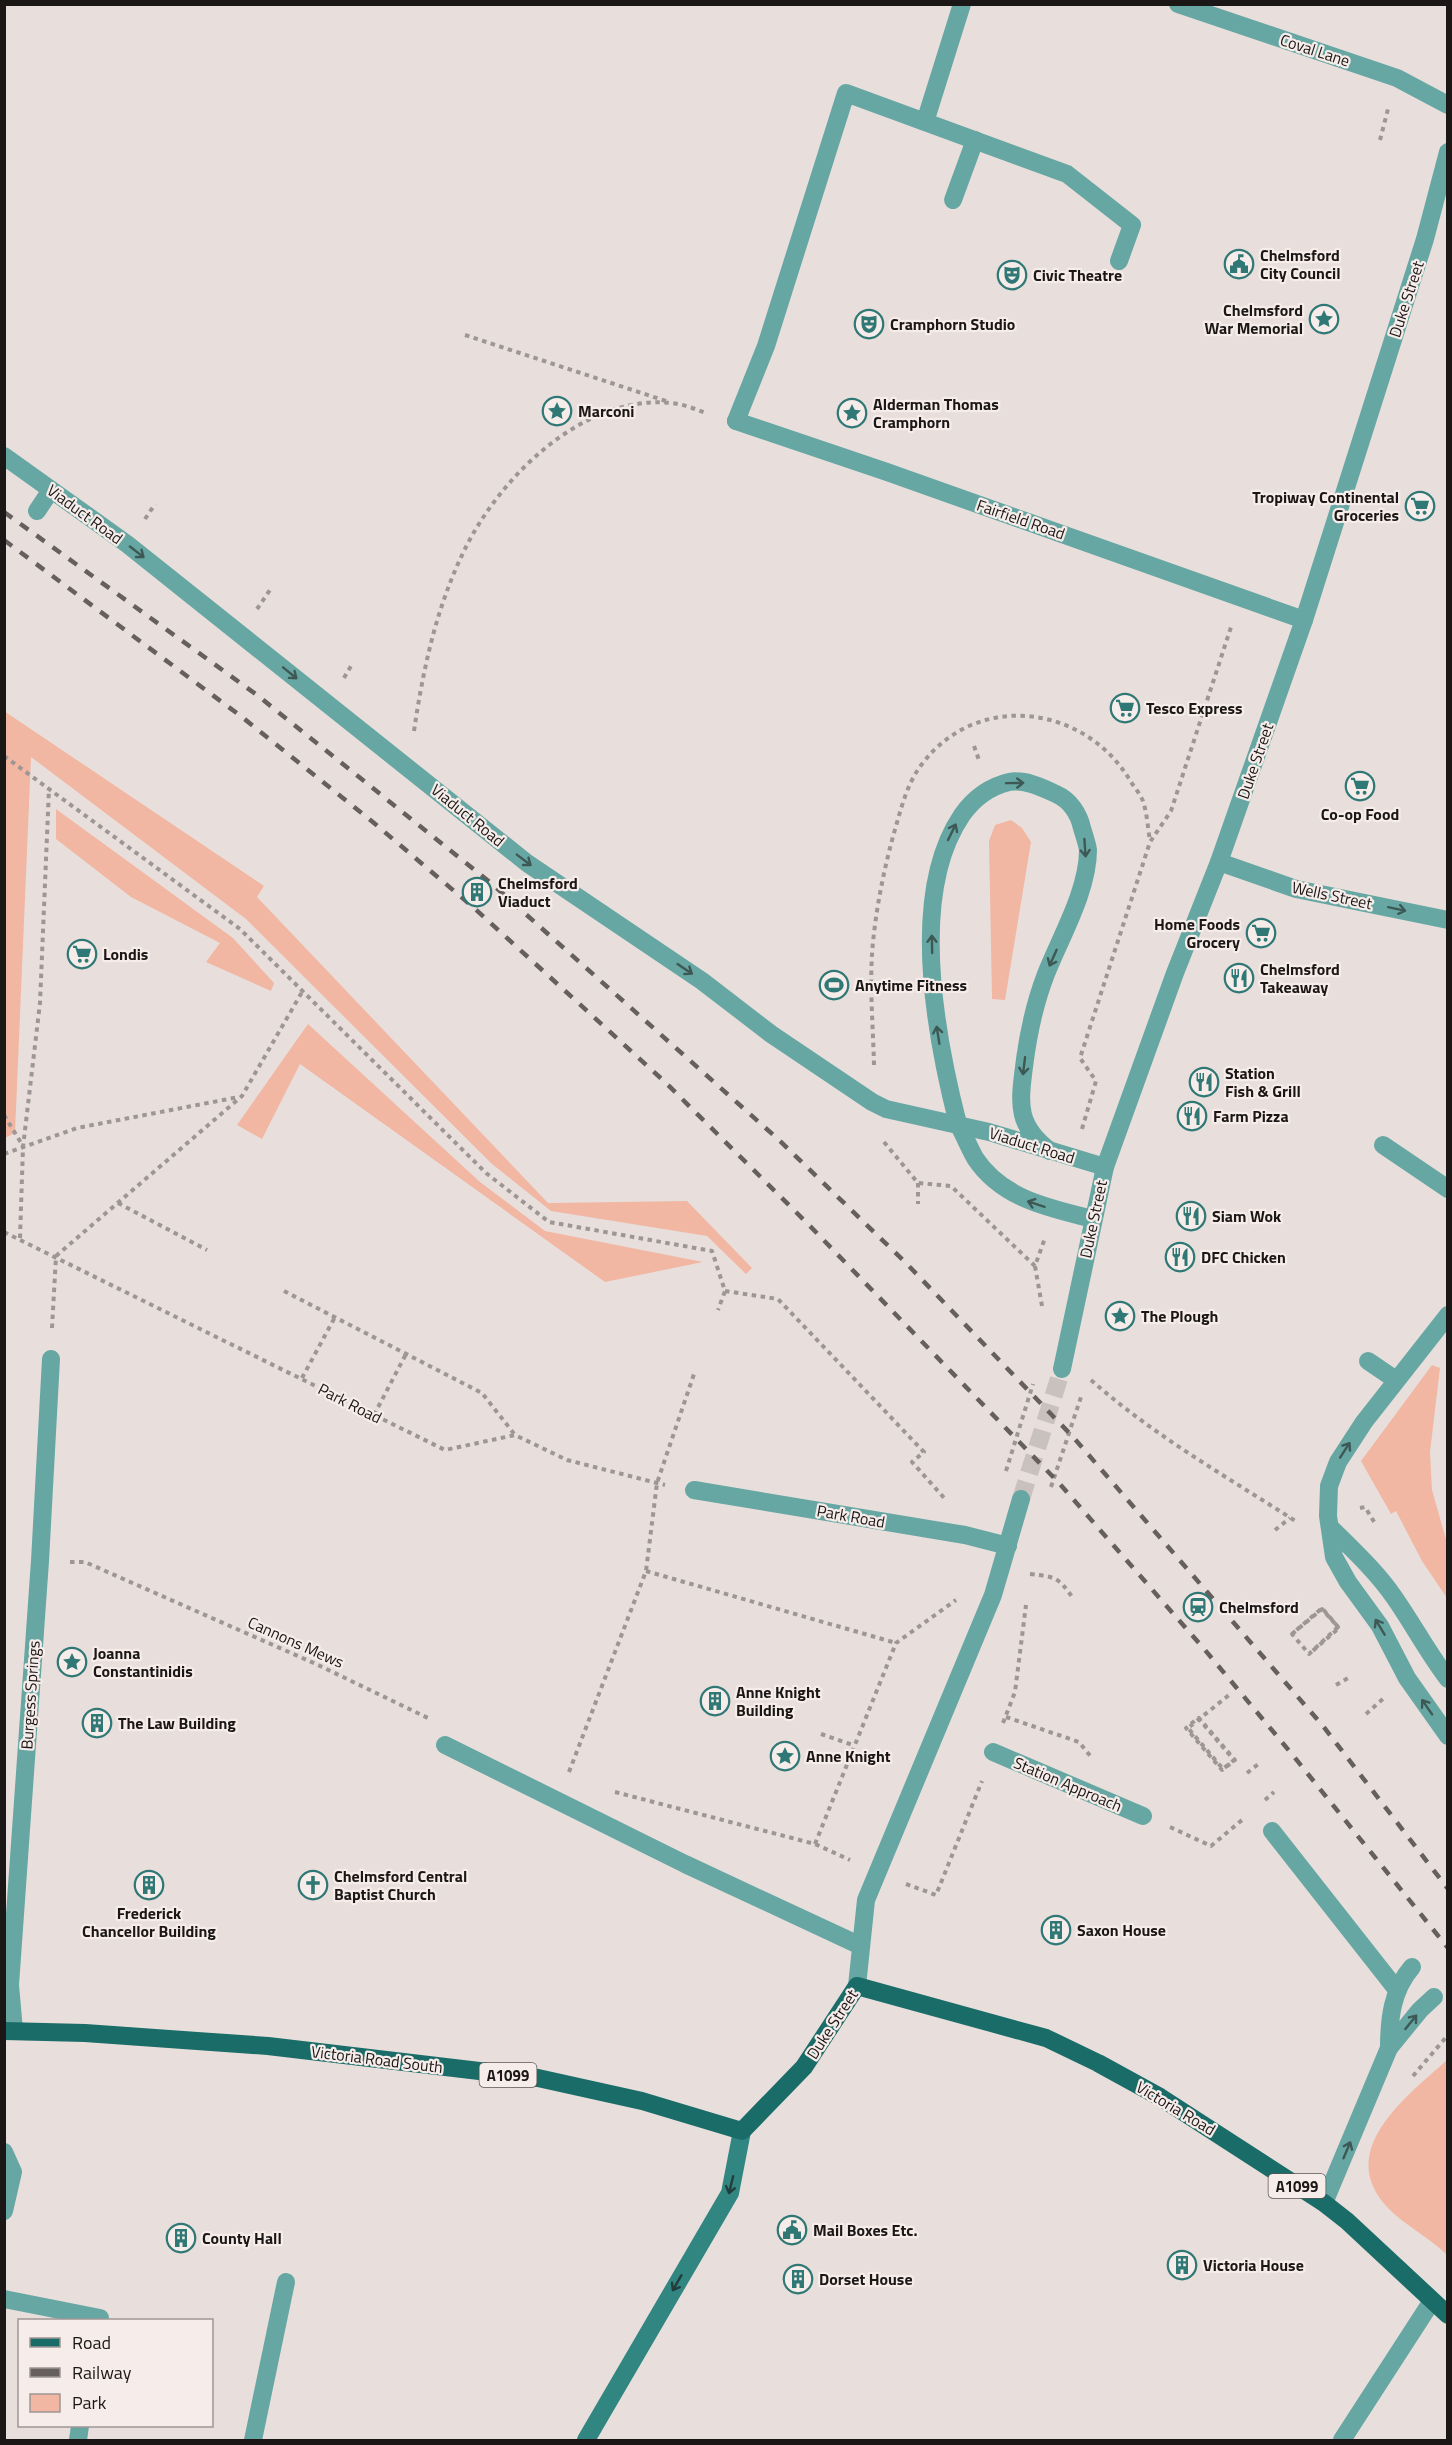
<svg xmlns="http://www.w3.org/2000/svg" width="1452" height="2445" font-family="'Titillium Web',sans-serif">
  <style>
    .green { fill: #f1b7a3 }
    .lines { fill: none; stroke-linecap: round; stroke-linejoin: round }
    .street-tunnel { stroke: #c9c1be; stroke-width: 18; stroke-dasharray: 18 9; stroke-linecap: butt }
    .path { stroke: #9d9694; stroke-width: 4; stroke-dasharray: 4.5 4.5; stroke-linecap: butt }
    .lane { stroke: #67a7a3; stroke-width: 18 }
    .street { stroke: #67a7a3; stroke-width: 18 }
    .secondary { stroke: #328682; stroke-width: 18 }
    .primary { stroke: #1a6c68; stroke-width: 18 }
    .rail { stroke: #65605e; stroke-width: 4.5; stroke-dasharray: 10 10; stroke-linecap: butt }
    .oneway { stroke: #3d5855 }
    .oneway2 { stroke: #223e3c }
    .labels { text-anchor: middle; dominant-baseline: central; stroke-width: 4.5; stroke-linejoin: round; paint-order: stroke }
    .shield { fill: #f6ece9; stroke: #5c5755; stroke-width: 1.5 }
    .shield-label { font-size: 15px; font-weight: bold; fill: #1a1716 }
    .street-label { font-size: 16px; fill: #1a1716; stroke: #f6ece9 }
    .poi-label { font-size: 16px; font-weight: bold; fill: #1a1716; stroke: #f6ece9; text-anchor: start }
  </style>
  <rect width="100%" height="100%" fill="#e8dfdc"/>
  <g class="green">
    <polygon points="4,711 264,886 257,897 548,1203 687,1201 752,1268 746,1274 707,1236 551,1211 492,1164 246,919 31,757 15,1133 5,1138"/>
    <polygon points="56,809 233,938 274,983 271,991 206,962 220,943 131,897 56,839"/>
    <polygon points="1011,820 1022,828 1031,842 1005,1000 992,999 989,841 995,825"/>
    <polygon points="308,1024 480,1182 545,1231 703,1262 605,1282 300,1064 262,1139 237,1125"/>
    <polygon points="1432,1365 1440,1368 1430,1452 1432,1490 1447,1543 1447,1598 1422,1561 1396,1511 1391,1514 1361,1461"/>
    <path d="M1447,2060v195c-17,-17 -41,-29 -58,-46 -56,-58 17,-112 58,-149z"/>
  </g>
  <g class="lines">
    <polyline class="street-tunnel" points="1021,1499 1062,1369"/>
    <g class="path">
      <polyline points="1380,140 1388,109"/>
      <polyline points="465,335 669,402"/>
      <polyline points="145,519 155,504"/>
      <polyline points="257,609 272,587"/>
      <polyline points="344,678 351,666"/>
      <path d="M414,731c9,-61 22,-123 50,-180 35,-73 119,-157 207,-148 12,1 24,6 35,10"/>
      <polyline points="974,746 979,760"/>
      <polyline points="4,756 240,929 486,1173 549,1222 712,1251 725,1291 718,1310"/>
      <path d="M874,1065c-1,-41 -5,-83 -1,-123 4,-39 12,-78 23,-116 6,-21 12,-44 26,-62 56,-74 164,-59 209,18 4,6 9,12 12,19 4,12 5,28 7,40"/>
      <polyline points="4,1115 23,1146"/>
      <polyline points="1082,1129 1096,1081 1080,1058 1150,842 1171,811 1231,627"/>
      <polyline points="884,1142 918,1183 951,1186 1035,1266"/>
      <polyline points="4,1154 77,1128 239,1097"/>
      <polyline points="918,1183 918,1204"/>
      <polyline points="118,1203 207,1250"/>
      <polyline points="4,1232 445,1450 515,1435 567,1460 665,1485"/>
      <polyline points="20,1238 23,1147 40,1003 49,788"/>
      <polyline points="284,1291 482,1393 515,1435"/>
      <polyline points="725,1291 778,1299 924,1452 912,1462 946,1500"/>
      <polyline points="1042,1306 1035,1266 1045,1238"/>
      <polyline points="52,1328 56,1256 242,1096 302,992"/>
      <polyline points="302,1378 335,1317"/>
      <path d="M1091,1380c62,55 136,97 206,142"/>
      <polyline points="374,1415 406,1354"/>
      <polyline points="1006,1471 1033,1384"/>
      <polyline points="1051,1487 1082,1394"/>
      <polyline points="1360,1508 1365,1507 1376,1525"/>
      <polyline points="1275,1530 1290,1518"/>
      <polyline points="70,1562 85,1562 316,1664 430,1719"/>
      <polyline points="646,1571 896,1643"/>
      <path d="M1030,1574c26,3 28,3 43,24"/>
      <polyline points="1292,1634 1322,1609 1338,1627 1309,1654 1292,1634 1322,1608 1339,1628 1309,1654"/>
      <polyline points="1336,1685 1350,1677"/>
      <polyline points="1366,1714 1384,1698"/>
      <polyline points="1006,1717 1079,1742 1092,1758"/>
      <polyline points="1198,1717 1235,1760 1222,1770 1186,1728 1198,1718 1234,1760 1223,1769 1188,1728 1229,1695"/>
      <polyline points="1003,1723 1015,1692 1026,1605"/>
      <polyline points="821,1734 853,1745"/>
      <polyline points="569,1772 646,1571 657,1483 694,1374"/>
      <polyline points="1247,1773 1261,1762"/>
      <polyline points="615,1792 815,1844 850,1860"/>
      <polyline points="1265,1800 1274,1792"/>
      <polyline points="1170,1827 1211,1846 1242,1820"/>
      <polyline points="815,1844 896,1643 956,1600"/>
      <polyline points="906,1884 936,1895 982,1781"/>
      <polyline points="1413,2076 1448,2035"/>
    </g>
    <g class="lane">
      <polyline points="925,122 962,4"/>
      <polyline points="953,200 975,140"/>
      <polyline points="736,421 766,346 846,93 1067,174 1132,225 1119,261"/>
      <polyline points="37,511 51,490"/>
      <path d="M958,1124c-22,-86 -50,-230 4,-309 12,-17 26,-28 47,-33 15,-3 33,5 47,12 14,6 23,20 26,34 2,7 5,15 6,22 0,41 -28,88 -42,124 -12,31 -18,60 -22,93 -5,38 -7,59 26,84"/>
      <polyline points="1383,1145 1448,1189"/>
      <polyline points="1448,1315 1364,1422 1338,1462 1329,1486 1328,1516 1334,1557 1348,1582 1380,1626 1407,1678 1448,1736"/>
      <polyline points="1368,1361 1396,1380"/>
      <polyline points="694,1490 965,1535 1008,1546"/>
      <path d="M1331,1528c22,22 45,43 63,69 19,27 34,56 54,82"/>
      <polyline points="445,1745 685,1864 861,1946"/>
      <polyline points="1272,1831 1397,1990"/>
      <polyline points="1389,2048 1420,2010 1434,1997"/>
      <polyline points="4,2152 13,2172 4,2211"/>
      <path d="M1324,2203l65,-155c0,-29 3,-58 23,-81"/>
      <polyline points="4,2299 100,2318 100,2320"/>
      <polyline points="78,2440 80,2426"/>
      <polyline points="253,2440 286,2282"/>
      <polyline points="1342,2440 1432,2301"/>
    </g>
    <g class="street">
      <polyline points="1178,4 1397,78 1448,105"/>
      <polyline points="736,421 887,472 1304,620"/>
      <polyline points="4,456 127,544 527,863 702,981 771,1034 872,1102 886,1109 989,1132 1105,1167"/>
      <polyline points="1219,862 1296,889 1448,920"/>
      <path d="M958,1124c6,11 11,23 17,34 27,41 74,50 118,61"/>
      <polyline points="1062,1369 1105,1167 1175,973 1219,862 1304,620 1425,239 1448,152"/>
      <polyline points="993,1752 1143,1816"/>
      <polyline points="857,1986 866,1900 993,1595 1021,1499"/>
      <polyline points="14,2030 10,1985 40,1561 51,1359"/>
    </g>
    <polyline class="secondary" points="586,2440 730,2193 742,2131"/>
    <polyline class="primary" points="4,2031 85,2033 268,2046 538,2078 642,2101 742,2131 804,2067 857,1986 1046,2038 1098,2063 1160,2097 1324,2203 1347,2221 1448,2315"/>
    <g class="rail">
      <polyline points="4,512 257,695 492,884 779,1140 906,1263 1074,1438 1323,1726 1448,1889"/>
      <polyline points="4,540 242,717 374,823 473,907 665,1082 808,1224 1059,1483 1205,1650 1291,1753 1448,1948"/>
    </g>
  </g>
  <defs><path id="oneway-shaft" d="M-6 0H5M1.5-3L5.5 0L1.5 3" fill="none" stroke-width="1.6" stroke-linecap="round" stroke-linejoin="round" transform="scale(1.5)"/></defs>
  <g class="oneway">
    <use href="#oneway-shaft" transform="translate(137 552) rotate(38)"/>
    <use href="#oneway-shaft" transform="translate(290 673) rotate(39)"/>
    <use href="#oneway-shaft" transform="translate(1015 783) rotate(-1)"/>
    <use href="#oneway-shaft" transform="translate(952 832) rotate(-64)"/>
    <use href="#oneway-shaft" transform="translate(1085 848) rotate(86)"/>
    <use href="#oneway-shaft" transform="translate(524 860) rotate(37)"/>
    <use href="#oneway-shaft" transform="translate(1397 909) rotate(12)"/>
    <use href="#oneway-shaft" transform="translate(932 944) rotate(-91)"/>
    <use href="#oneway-shaft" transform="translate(1053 958) rotate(114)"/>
    <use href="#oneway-shaft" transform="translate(685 969) rotate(34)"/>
    <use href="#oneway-shaft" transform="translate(938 1035) rotate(-99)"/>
    <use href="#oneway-shaft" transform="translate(1024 1066) rotate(97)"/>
    <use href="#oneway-shaft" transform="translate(1036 1204) rotate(-162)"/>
    <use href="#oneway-shaft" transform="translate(1345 1450) rotate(-57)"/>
    <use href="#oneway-shaft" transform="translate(1380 1627) rotate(-121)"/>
    <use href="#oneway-shaft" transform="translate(1427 1707) rotate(-125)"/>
    <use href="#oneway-shaft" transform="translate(1411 2022) rotate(-51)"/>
    <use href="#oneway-shaft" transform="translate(1347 2150) rotate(-67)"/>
  </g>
  <g class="oneway2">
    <use href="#oneway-shaft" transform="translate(731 2185) rotate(104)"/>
    <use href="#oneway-shaft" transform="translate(677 2283) rotate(120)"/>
  </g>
  <defs>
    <g id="civic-ring" transform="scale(1.5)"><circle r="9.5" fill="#f6ece9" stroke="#307875" stroke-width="1.5"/><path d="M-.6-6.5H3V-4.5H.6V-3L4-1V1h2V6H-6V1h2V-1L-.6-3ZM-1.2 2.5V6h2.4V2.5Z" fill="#307875"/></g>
    <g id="theatre-ring" transform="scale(1.5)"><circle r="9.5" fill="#f6ece9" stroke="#307875" stroke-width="1.5"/><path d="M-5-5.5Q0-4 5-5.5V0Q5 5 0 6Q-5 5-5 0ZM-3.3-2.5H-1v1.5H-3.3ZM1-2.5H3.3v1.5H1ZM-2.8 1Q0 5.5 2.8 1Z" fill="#307875"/></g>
    <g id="sight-ring" transform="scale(1.5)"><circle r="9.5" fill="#f6ece9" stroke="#307875" stroke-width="1.5"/><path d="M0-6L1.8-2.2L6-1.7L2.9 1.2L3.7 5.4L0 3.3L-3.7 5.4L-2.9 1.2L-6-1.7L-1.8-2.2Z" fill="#307875"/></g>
    <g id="supermarket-ring" transform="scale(1.5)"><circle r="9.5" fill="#f6ece9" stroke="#307875" stroke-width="1.5"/><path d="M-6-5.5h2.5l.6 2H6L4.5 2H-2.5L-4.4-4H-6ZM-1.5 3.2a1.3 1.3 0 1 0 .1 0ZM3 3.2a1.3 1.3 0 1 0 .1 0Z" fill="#307875"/></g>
    <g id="building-ring" transform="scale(1.5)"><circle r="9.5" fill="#f6ece9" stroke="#307875" stroke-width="1.5"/><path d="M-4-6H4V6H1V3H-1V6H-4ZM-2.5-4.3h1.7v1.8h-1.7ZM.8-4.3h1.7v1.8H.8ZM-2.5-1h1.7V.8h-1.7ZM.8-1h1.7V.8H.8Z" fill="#307875"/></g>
    <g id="restaurant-ring" transform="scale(1.5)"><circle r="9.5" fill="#f6ece9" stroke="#307875" stroke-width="1.5"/><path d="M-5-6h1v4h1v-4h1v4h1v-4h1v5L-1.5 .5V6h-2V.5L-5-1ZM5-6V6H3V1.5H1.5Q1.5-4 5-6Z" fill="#307875"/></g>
    <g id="stadium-ring" transform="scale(1.5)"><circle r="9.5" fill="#f6ece9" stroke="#307875" stroke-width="1.5"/><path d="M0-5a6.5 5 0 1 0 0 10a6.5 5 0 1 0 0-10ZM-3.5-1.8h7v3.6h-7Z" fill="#307875"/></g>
    <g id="station-ring" transform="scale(1.5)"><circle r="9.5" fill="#f6ece9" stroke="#307875" stroke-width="1.5"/><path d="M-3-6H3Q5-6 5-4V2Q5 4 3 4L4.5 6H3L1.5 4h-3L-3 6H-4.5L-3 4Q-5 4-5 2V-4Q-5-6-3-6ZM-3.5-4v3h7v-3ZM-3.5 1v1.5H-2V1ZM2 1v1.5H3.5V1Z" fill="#307875"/></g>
    <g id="church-ring" transform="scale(1.5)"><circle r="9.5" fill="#f6ece9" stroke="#307875" stroke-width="1.5"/><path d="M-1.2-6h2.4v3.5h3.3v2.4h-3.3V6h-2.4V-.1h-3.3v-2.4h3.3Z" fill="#307875"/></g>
  </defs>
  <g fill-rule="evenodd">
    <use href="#civic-ring" x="1239" y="264"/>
    <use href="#theatre-ring" x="1012" y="275"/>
    <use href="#sight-ring" x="1324" y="319"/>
    <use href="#theatre-ring" x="869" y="324"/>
    <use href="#sight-ring" x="557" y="411"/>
    <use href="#sight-ring" x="852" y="413"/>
    <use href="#supermarket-ring" x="1420" y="506"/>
    <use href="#supermarket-ring" x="1125" y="708"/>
    <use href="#supermarket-ring" x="1360" y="786"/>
    <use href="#building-ring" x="477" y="892"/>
    <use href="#supermarket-ring" x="1261" y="933"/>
    <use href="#supermarket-ring" x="82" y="954"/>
    <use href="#restaurant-ring" x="1239" y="978"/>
    <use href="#stadium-ring" x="834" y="985"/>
    <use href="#restaurant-ring" x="1204" y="1082"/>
    <use href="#restaurant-ring" x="1192" y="1116"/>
    <use href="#restaurant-ring" x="1191" y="1216"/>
    <use href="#restaurant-ring" x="1180" y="1257"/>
    <use href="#sight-ring" x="1120" y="1316"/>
    <use href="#station-ring" x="1198" y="1607"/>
    <use href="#sight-ring" x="72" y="1662"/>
    <use href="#building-ring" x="715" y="1701"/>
    <use href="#building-ring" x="97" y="1723"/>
    <use href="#sight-ring" x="785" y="1756"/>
    <use href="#building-ring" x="149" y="1885"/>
    <use href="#church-ring" x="313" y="1885"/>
    <use href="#building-ring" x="1056" y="1930"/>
    <use href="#civic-ring" x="792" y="2230"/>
    <use href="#building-ring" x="181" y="2238"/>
    <use href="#building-ring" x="1182" y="2265"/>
    <use href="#building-ring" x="798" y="2279"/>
  </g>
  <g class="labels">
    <g class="shield">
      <rect x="479.5" y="2063" width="57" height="24" rx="4.5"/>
      <rect x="1268.5" y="2174" width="57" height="24" rx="4.5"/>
    </g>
    <g class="shield-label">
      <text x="508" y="2075">A1099</text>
      <text x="1297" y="2186">A1099</text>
    </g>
    <g class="street-label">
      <text transform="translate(1315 50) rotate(18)">Coval Lane</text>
      <text transform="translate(1406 299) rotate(-72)">Duke Street</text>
      <text transform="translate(85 514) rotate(36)">Viaduct Road</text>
      <text transform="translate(1021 519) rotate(19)">Fairfield Road</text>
      <text transform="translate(1255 761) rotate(-71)">Duke Street</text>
      <text transform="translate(468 815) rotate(39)">Viaduct Road</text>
      <text transform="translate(1332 895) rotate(12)">Wells Street</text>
      <text transform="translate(1032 1145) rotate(17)">Viaduct Road</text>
      <text transform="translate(1093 1219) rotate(-78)">Duke Street</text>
      <text transform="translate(350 1403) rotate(27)">Park Road</text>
      <text transform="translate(851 1516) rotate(10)">Park Road</text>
      <text transform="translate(296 1642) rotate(24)">Cannons Mews</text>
      <text transform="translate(30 1695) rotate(-86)">Burgess Springs</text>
      <text transform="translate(1068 1784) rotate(23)">Station Approach</text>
      <text transform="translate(832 2024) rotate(-57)">Duke Street</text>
      <text transform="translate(377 2059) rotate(7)">Victoria Road South</text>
      <text transform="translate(1176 2108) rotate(31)">Victoria Road</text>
    </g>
    <g class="poi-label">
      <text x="1260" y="255">Chelmsford<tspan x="1260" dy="18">City Council</tspan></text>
      <text x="1033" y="275">Civic Theatre</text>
      <text x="1303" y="310" text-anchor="end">Chelmsford<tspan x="1303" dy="18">War Memorial</tspan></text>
      <text x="890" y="324">Cramphorn Studio</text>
      <text x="873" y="404">Alderman Thomas<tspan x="873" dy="18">Cramphorn</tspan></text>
      <text x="578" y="411">Marconi</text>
      <text x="1399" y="497" text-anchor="end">Tropiway Continental<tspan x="1399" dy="18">Groceries</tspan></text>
      <text x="1146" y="708">Tesco Express</text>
      <text x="1360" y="814" text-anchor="middle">Co-op Food</text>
      <text x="498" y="883">Chelmsford<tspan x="498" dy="18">Viaduct</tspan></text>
      <text x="1240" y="924" text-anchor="end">Home Foods<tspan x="1240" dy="18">Grocery</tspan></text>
      <text x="103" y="954">Londis</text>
      <text x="1260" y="969">Chelmsford<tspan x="1260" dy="18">Takeaway</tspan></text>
      <text x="855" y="985">Anytime Fitness</text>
      <text x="1225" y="1073">Station<tspan x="1225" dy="18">Fish &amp; Grill</tspan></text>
      <text x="1213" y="1116">Farm Pizza</text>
      <text x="1212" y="1216">Siam Wok</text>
      <text x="1201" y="1257">DFC Chicken</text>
      <text x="1141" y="1316">The Plough</text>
      <text x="1219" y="1607">Chelmsford</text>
      <text x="93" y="1653">Joanna<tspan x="93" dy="18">Constantinidis</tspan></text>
      <text x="736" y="1692">Anne Knight<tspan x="736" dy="18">Building</tspan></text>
      <text x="118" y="1723">The Law Building</text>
      <text x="806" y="1756">Anne Knight</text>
      <text x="334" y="1876">Chelmsford Central<tspan x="334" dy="18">Baptist Church</tspan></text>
      <text x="149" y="1913" text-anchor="middle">Frederick<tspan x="149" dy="18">Chancellor Building</tspan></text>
      <text x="1077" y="1930">Saxon House</text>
      <text x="813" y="2230">Mail Boxes Etc.</text>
      <text x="202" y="2238">County Hall</text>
      <text x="1203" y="2265">Victoria House</text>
      <text x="819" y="2279">Dorset House</text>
    </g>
  </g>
  <rect width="1452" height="2445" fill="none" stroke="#1a1716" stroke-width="12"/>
  <rect x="18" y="2319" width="195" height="108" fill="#f6ece9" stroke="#9e9795" stroke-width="1.5"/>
  <rect x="30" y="2338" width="30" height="9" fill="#1a6c68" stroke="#9e9795" stroke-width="1.5"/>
  <text x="72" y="2349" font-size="18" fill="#1a1716">Road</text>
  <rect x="30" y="2368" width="30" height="9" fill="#65605e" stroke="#9e9795" stroke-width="1.5"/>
  <text x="72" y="2379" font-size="18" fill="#1a1716">Railway</text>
  <rect x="30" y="2394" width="30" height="18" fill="#f1b7a3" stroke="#9e9795" stroke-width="1.5"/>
  <text x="72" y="2409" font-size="18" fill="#1a1716">Park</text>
</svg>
